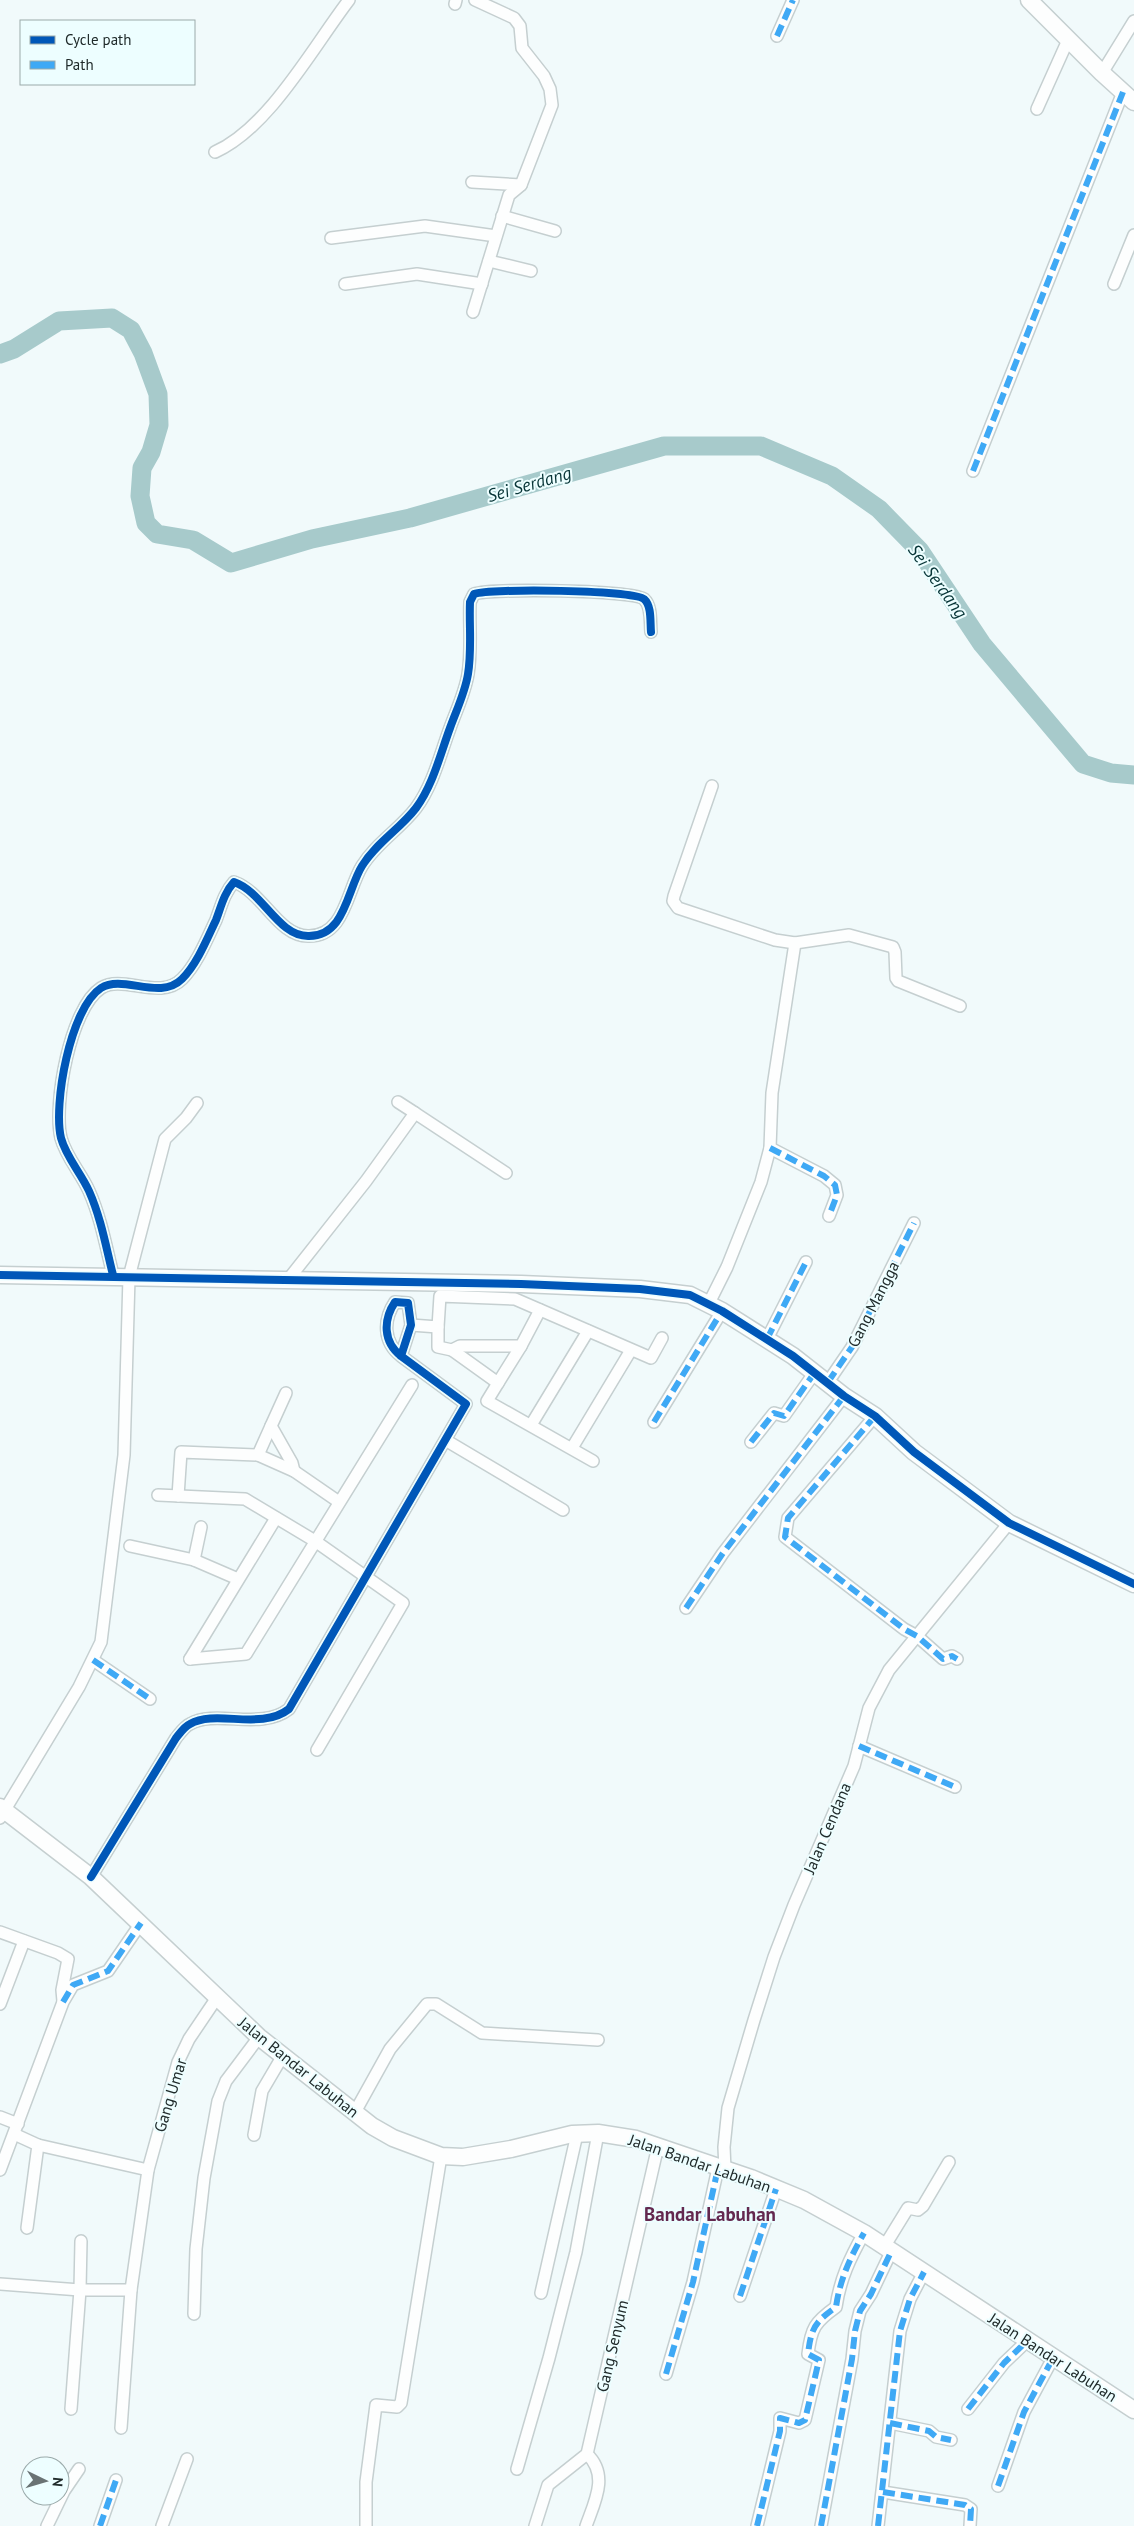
<svg xmlns="http://www.w3.org/2000/svg" width="1134" height="2526" font-family="'PT Sans',sans-serif">
  <style>
    .lines { fill: none; stroke-linecap: round; stroke-linejoin: round }
    .river { stroke: #a7cacb; stroke-width: 19 }
    .street-casing { stroke: #c5cfd0; stroke-width: 14 }
    .secondary-casing { stroke: #c5cfd0; stroke-width: 19 }
    .street { stroke: #fdfefe; stroke-width: 11 }
    .secondary { stroke: #fdfefe; stroke-width: 16 }
    .quiet { stroke: #3fa9f5; stroke-width: 6; stroke-dasharray: 12 6; stroke-linecap: butt }
    .cycleway-casing { stroke: #edfeff; stroke-width: 11 }
    .cycleway { stroke: #0057b8; stroke-width: 8 }
    .labels { text-anchor: middle; dominant-baseline: central; stroke-width: 4; stroke-linejoin: round; paint-order: stroke }
    .street-label { font-size: 16px; fill: #202b2b; stroke: #edfeff }
    .water-label { font-size: 18px; font-style: italic; fill: #073537; stroke: #edfeff }
    .quarter-label { font-size: 19px; font-weight: bold; fill: #64284f; stroke: #edfeff }
  </style>
  <rect width="100%" height="100%" fill="#f1fafb"/>
  <g class="lines">
    <polyline class="river" points="0,354 14,349 59,321 112,318 131,330 143,353 158,394 159,425 151,452 142,468 140,496 146,523 157,534 193,540 231,563 312,539 410,518 664,446 761,446 832,476 879,509 920,551 982,644 1083,764 1111,773 1134,775"/>
    <g class="street-casing">
      <g id="street">
        <polyline points="455,4 456,0"/>
        <polyline points="777,36 793,0"/>
        <polyline points="1102,73 1134,21"/>
        <polyline points="1037,109 1068,40"/>
        <path d="M215,152c54,-24 98,-105 134,-152"/>
        <polyline points="472,182 521,185"/>
        <polyline points="502,216 555,231"/>
        <polyline points="331,238 425,226 496,236"/>
        <polyline points="489,261 531,271"/>
        <polyline points="345,284 417,274 482,284"/>
        <polyline points="1114,284 1134,235"/>
        <polyline points="473,312 509,195 521,185 552,105 550,89 544,76 522,48 520,26 514,18 475,0"/>
        <polyline points="973,471 1123,92"/>
        <polyline points="712,786 674,896 673,901 678,908 775,940 795,943 849,935 893,947 895,952 896,978 898,981 960,1006"/>
        <polyline points="398,1102 415,1113"/>
        <polyline points="770,1148 824,1176 835,1185 837,1195 829,1216"/>
        <path d="M113,1275c-7,-28 -12,-57 -24,-84 -8,-18 -23,-34 -28,-53 -8,-33 9,-130 40,-150 22,-14 59,13 81,-9 15,-15 25,-40 34,-59 5,-13 8,-27 18,-38 29,10 44,54 74,54 37,1 39,-46 54,-70 14,-23 38,-37 54,-58 17,-23 24,-53 34,-80 6,-17 15,-35 18,-54 4,-24 1,-48 2,-72l4,-8c16,-6 159,-4 170,5 8,7 6,23 7,33"/>
        <polyline points="287,1281 366,1181 415,1113 506,1173"/>
        <polyline points="709,1303 727,1267 761,1182 770,1148 772,1093 795,943"/>
        <polyline points="411,1325 438,1327 440,1296 515,1299 651,1358 662,1338"/>
        <polyline points="438,1327 438,1347 452,1350 460,1346 521,1346 540,1310"/>
        <polyline points="767,1339 806,1262"/>
        <polyline points="452,1350 498,1383 521,1346"/>
        <polyline points="828,1382 852,1347 914,1223"/>
        <polyline points="498,1383 487,1401 593,1461"/>
        <polyline points="286,1393 271,1426 292,1463 294,1471"/>
        <polyline points="875,1416 788,1518 785,1537 904,1629 917,1636 943,1659 952,1656 957,1659"/>
        <polyline points="654,1422 722,1311"/>
        <polyline points="531,1425 588,1331"/>
        <polyline points="447,1441 563,1510"/>
        <polyline points="751,1442 774,1413 784,1416 815,1372"/>
        <polyline points="572,1448 631,1350"/>
        <polyline points="258,1455 271,1426"/>
        <polyline points="158,1495 245,1499 315,1541 403,1603 317,1750"/>
        <polyline points="178,1496 181,1452 258,1455 294,1471 339,1502"/>
        <polyline points="130,1546 194,1560 238,1579"/>
        <polyline points="194,1560 201,1527"/>
        <polyline points="686,1608 723,1553 844,1396"/>
        <polyline points="190,1659 246,1654 412,1385"/>
        <polyline points="190,1659 276,1518"/>
        <polyline points="93,1660 150,1699"/>
        <polyline points="859,1746 955,1787"/>
        <polyline points="0,1818 79,1687 101,1642 124,1455 129,1277 165,1139 186,1118 197,1103"/>
        <path d="M91,1877l85,-139c4,-5 9,-12 14,-14 26,-15 71,7 99,-15l177,-305 -65,-48c-18,-14 -18,-36 -6,-54l13,1 3,22 -10,31"/>
        <polyline points="0,1932 58,1953 68,1959 62,1990 63,2001"/>
        <polyline points="0,2004 24,1941"/>
        <polyline points="355,2112 390,2049 427,2004 436,2004 482,2033 598,2040"/>
        <polyline points="0,2117 18,2124"/>
        <polyline points="14,2134 38,2145 27,2228"/>
        <polyline points="254,2135 262,2091 282,2057"/>
        <polyline points="38,2145 148,2170"/>
        <polyline points="0,2170 63,2002 73,1985 108,1971 141,1923"/>
        <polyline points="725,2170 724,2147 728,2108 754,2020 774,1957 794,1905 854,1766 869,1708 889,1670 1009,1523"/>
        <polyline points="884,2247 908,2208 918,2210 923,2206 949,2162"/>
        <polyline points="0,2284 80,2290 131,2290"/>
        <polyline points="541,2293 577,2134"/>
        <polyline points="740,2296 776,2189"/>
        <polyline points="194,2314 196,2249 204,2178 218,2101 226,2081 259,2037"/>
        <polyline points="666,2374 693,2282 718,2168"/>
        <polyline points="71,2409 80,2290 81,2241"/>
        <polyline points="968,2409 1004,2363 1027,2341"/>
        <polyline points="890,2423 929,2431 936,2437 951,2440"/>
        <polyline points="121,2428 131,2290 148,2170 178,2062 189,2039 216,1999"/>
        <polyline points="517,2469 549,2358 576,2252 598,2133"/>
        <polyline points="998,2486 1024,2412 1053,2358"/>
        <polyline points="883,2492 965,2505 971,2509 970,2526"/>
        <polyline points="47,2526 64,2491 79,2469"/>
        <polyline points="100,2526 116,2480"/>
        <polyline points="162,2526 187,2459"/>
        <polyline points="366,2526 366,2482 376,2405 397,2407 401,2403 441,2156"/>
        <polyline points="535,2526 548,2485 587,2454 658,2146"/>
        <path d="M586,2526c9,-25 23,-51 1,-72"/>
        <path d="M757,2526l23,-95v-13l19,5 6,-3 14,-60 -11,-6c3,-26 7,-32 28,-47 4,-28 14,-49 28,-74"/>
        <polyline points="821,2526 852,2359 855,2331 860,2311 871,2294 891,2252"/>
        <polyline points="878,2526 900,2331 910,2299 924,2272"/>
      </g>
    </g>
    <g class="secondary-casing">
      <g id="secondary">
        <polyline points="1029,0 1102,73 1134,102"/>
        <polyline points="0,1275 521,1284 640,1289 690,1295 722,1311 793,1356 844,1396 875,1416 914,1452 1009,1523 1134,1584"/>
        <polyline points="0,1807 91,1877 259,2037 372,2126 393,2138 441,2156 463,2157 511,2149 572,2134 598,2133 636,2139 751,2178 804,2200 864,2233 1134,2410"/>
      </g>
    </g>
    <use href="#street" class="street"/>
    <use href="#secondary" class="secondary"/>
    <g class="quiet">
      <polyline points="777,36 793,0"/>
      <polyline points="973,471 1123,92"/>
      <polyline points="770,1148 824,1176 835,1185 837,1195 829,1216"/>
      <polyline points="767,1339 806,1262"/>
      <polyline points="828,1382 852,1347 914,1223"/>
      <polyline points="875,1416 788,1518 785,1537 904,1629 917,1636 943,1659 952,1656 957,1659"/>
      <polyline points="654,1422 722,1311"/>
      <polyline points="751,1442 774,1413 784,1416 815,1372"/>
      <polyline points="686,1608 723,1553 844,1396"/>
      <polyline points="93,1660 150,1699"/>
      <polyline points="859,1746 955,1787"/>
      <polyline points="63,2002 73,1985 108,1971 141,1923"/>
      <polyline points="740,2296 776,2189"/>
      <polyline points="666,2374 693,2282 718,2168"/>
      <polyline points="968,2409 1004,2363 1027,2341"/>
      <polyline points="890,2423 929,2431 936,2437 951,2440"/>
      <polyline points="998,2486 1024,2412 1053,2358"/>
      <polyline points="883,2492 965,2505 971,2509 970,2526"/>
      <polyline points="100,2526 116,2480"/>
      <path d="M757,2526l23,-95v-13l19,5 6,-3 14,-60 -11,-6c3,-26 7,-32 28,-47 4,-28 14,-49 28,-74"/>
      <polyline points="821,2526 852,2359 855,2331 860,2311 871,2294 891,2252"/>
      <polyline points="878,2526 900,2331 910,2299 924,2272"/>
    </g>
    <g class="cycleway-casing">
      <g id="cycleway">
        <polyline points="0,1275 521,1284 640,1289 690,1295 722,1311 793,1356 844,1396 875,1416 914,1452 1009,1523 1134,1584"/>
        <path d="M113,1275c-7,-28 -12,-57 -24,-84 -8,-18 -23,-34 -28,-53 -8,-33 9,-130 40,-150 22,-14 59,13 81,-9 15,-15 25,-40 34,-59 5,-13 8,-27 18,-38 29,10 44,54 74,54 37,1 39,-46 54,-70 14,-23 38,-37 54,-58 17,-23 24,-53 34,-80 6,-17 15,-35 18,-54 4,-24 1,-48 2,-72l4,-8c16,-6 159,-4 170,5 8,7 6,23 7,33"/>
        <path d="M91,1877l85,-139c4,-5 9,-12 14,-14 26,-15 71,7 99,-15l177,-305 -65,-48c-18,-14 -18,-36 -6,-54l13,1 3,22 -10,31"/>
      </g>
    </g>
    <use href="#cycleway" class="cycleway"/>
  </g>
  <g class="labels">
    <g class="street-label">
      <text transform="translate(873 1304) rotate(-63)">Gang Mangga</text>
      <text transform="translate(827 1828) rotate(-67)">Jalan Cendana</text>
      <text transform="translate(299 2067) rotate(39)">Jalan Bandar Labuhan</text>
      <text transform="translate(170 2095) rotate(-73)">Gang Umar</text>
      <text transform="translate(700 2163) rotate(19)">Jalan Bandar Labuhan</text>
      <text transform="translate(612 2346) rotate(-77)">Gang Senyum</text>
      <text transform="translate(1053 2357) rotate(33)">Jalan Bandar Labuhan</text>
    </g>
    <g class="water-label">
      <text transform="translate(529 484) rotate(-16)">Sei Serdang</text>
      <text transform="translate(938 581) rotate(54)">Sei Serdang</text>
    </g>
    <g class="quarter-label">
      <text x="710" y="2214">Bandar Labuhan</text>
    </g>
  </g>
  <rect x="20" y="20" width="175" height="65" fill="#edfeff" stroke="#9baaaa"/>
  <rect x="30" y="36" width="25" height="8" fill="#0057b8" stroke="#9baaaa"/>
  <text x="65" y="45" font-size="15" fill="#202b2b">Cycle path</text>
  <rect x="30" y="61" width="25" height="8" fill="#3fa9f5" stroke="#9baaaa"/>
  <text x="65" y="70" font-size="15" fill="#202b2b">Path</text>
  <g transform="translate(45 2481) rotate(95)"><circle r="24" fill="#edfeff" stroke="#9baaaa"/>
  <path d="M0-4L9 19L0 12L-9 19Z" fill="#697374"/>
  <text y="-8" font-size="14" font-weight="bold" text-anchor="middle" fill="#202b2b">N</text>
  </g>
</svg>
